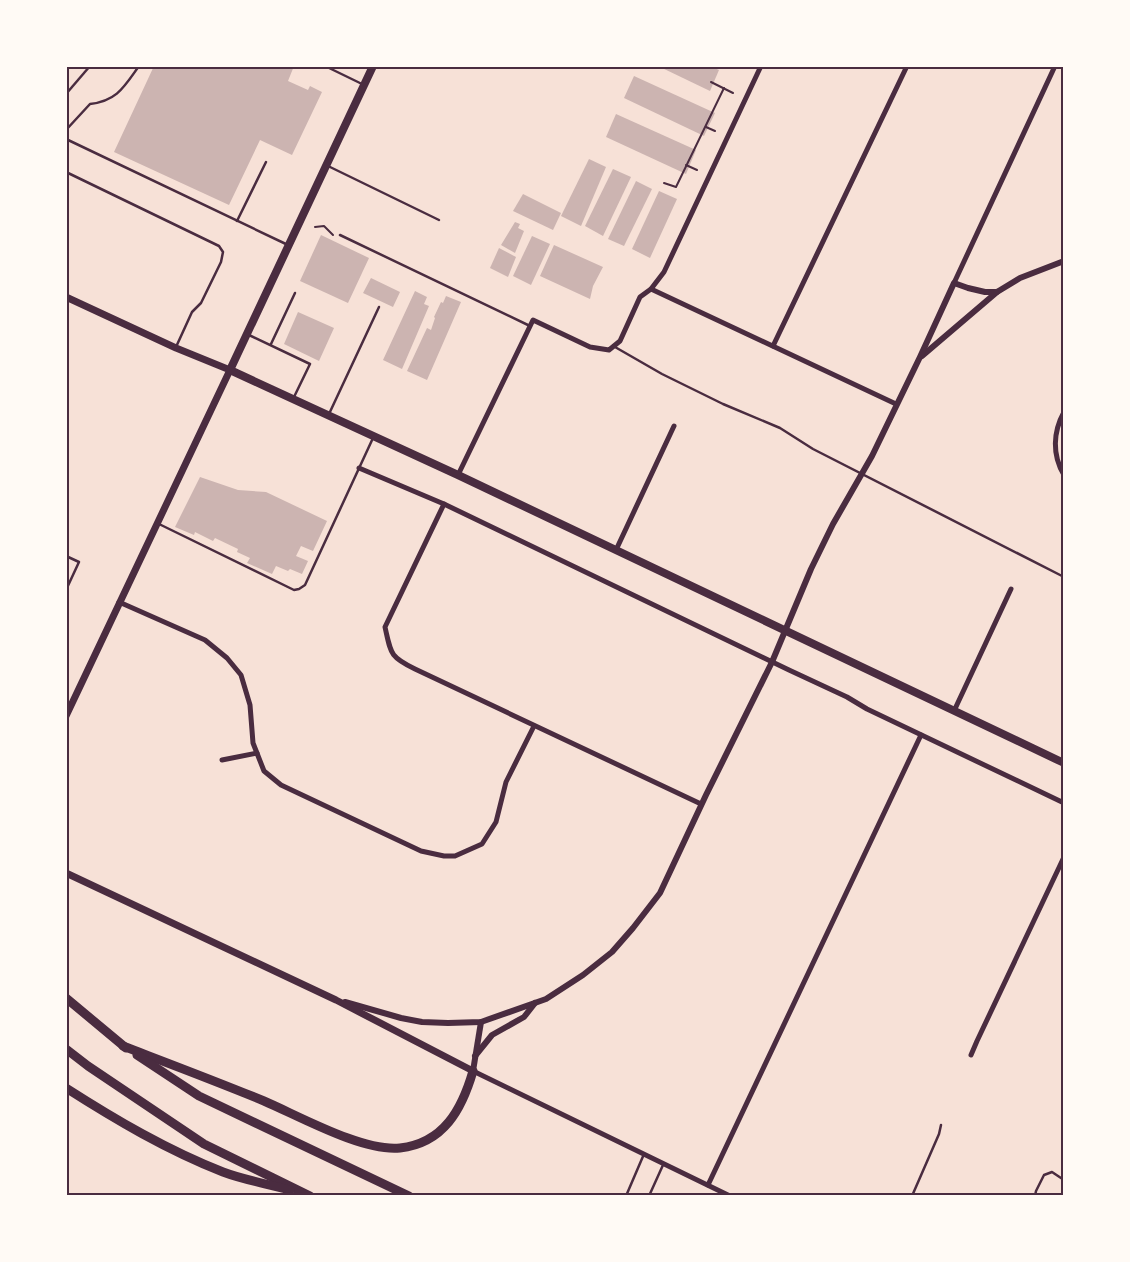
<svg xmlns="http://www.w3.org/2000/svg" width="1130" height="1262" font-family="Figtree,sans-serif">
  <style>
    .building { fill: #ccb4b1 }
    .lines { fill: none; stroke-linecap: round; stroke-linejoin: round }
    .path { stroke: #4a2c40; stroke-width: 2 }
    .service { stroke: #4a2c40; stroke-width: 2.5 }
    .minor { stroke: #4a2c40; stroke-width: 5 }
    .tertiary { stroke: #4a2c40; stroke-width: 6 }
    .secondary { stroke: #4a2c40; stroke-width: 7 }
    .primary { stroke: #4a2c40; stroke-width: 8 }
    .motorway { stroke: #4a2c40; stroke-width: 9 }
    .neatline { fill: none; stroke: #4a2c40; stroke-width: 2 }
  </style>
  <rect width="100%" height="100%" fill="#f7e1d7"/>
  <g class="building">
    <polygon points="154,66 294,66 288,81 308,90 310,86 322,92 292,155 260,140 229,205 114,152"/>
    <polygon points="658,66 710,66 719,70 710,91"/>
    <polygon points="634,76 715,113 704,136 624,98"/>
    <polygon points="616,114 696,150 686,174 606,137"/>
    <polygon points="589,159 606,167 581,226 561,216"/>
    <polygon points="613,169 631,177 603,236 585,226"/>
    <polygon points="636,181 652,189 624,246 608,239"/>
    <polygon points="659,191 677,199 650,258 632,249"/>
    <polygon points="523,194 561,213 553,230 513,211"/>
    <polygon points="515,222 520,224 518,228 524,231 515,253 501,245"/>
    <polygon points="321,235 369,258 348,303 300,281"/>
    <polygon points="532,236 550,244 531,285 513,276"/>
    <polygon points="554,245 603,267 593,286 590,299 540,276"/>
    <polygon points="499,248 516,257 508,277 490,268"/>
    <polygon points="371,278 400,292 393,307 363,293"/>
    <polygon points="415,291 427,297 424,304 429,306 402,369 383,360"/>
    <polygon points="446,296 461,302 427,380 407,371 427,328 431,330 435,318 434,317 441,302 443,303"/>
    <polygon points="298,312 334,328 319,361 284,344"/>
    <polygon points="200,477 238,490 266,492 327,521 313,551 301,546 296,556 308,561 302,574 290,569 288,571 276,566 272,574 247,563 250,558 237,552 238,549 215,538 213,541 195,532 194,535 175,527"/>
  </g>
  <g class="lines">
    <g class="path">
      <polyline points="711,82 733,93"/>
      <polyline points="706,127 715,131"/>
      <polyline points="686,165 697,170"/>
      <polyline points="664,183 676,187 724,88"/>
      <polyline points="315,227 324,226 333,235"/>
    </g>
    <g class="service">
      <polyline points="325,66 362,84"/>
      <polyline points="66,94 90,66"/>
      <path d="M66,130l24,-26c27,-3 34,-17 49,-38"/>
      <polyline points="66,139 288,245"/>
      <polyline points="328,166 439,220"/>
      <polyline points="66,172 219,246 223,252 221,262 201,303 192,312 176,347"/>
      <polyline points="237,221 266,162"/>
      <polyline points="340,235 530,326"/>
      <polyline points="249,335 310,364 294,397"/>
      <polyline points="271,344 295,293"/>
      <polyline points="615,347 662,374 723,404 780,428 813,449 1064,577"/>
      <polyline points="329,414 379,307"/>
      <polyline points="159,524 294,590 299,589 305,585 373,438"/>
      <polyline points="66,556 79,562 66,590"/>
      <polyline points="626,1196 644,1154"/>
      <polyline points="649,1196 663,1165"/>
      <polyline points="912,1196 939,1134 941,1125"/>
      <polyline points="1035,1196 1036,1191 1044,1175 1052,1172 1064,1180"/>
    </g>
    <g class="minor">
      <polyline points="954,283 1055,66"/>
      <polyline points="651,289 896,404"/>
      <polyline points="773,346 907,66"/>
      <path d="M1064,412c-11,20 -12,43 0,63"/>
      <polyline points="359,468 444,504 789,670 847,697 867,709 1064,803"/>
      <polyline points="458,475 533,320 590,347 609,350 620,341 640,297 651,289 664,272 761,66"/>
      <path d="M444,504l-59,123c6,27 5,30 30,42l286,135"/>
      <polyline points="616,550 674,426"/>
      <polyline points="119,602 205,640 227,658 241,675 250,705 253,743 264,771 281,785 421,851 444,856 455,856 482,844 496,822 506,782 534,726"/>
      <polyline points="954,711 1011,589"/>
      <polyline points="222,760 257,753"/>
      <polyline points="971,1055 977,1041 1064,857"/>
      <polyline points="473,1071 730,1196"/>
      <polyline points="708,1185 921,735"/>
    </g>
    <g class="tertiary">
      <polyline points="922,356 997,292"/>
      <polyline points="345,1002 401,1018 422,1022 448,1023 481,1022 546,999 583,975 612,952 633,928 660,893 706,795 772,662 811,569 833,524 872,456 920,357 954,283 968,288 985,292 997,292 1020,278 1064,261"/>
      <polyline points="475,1056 492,1035 524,1017 535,1003"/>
      <polyline points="473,1071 481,1022"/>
    </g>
    <g class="secondary">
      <polyline points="66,297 176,348 230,370 66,716"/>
      <polyline points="66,873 336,1000 473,1071"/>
    </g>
    <polyline class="primary" points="373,66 230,370 458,475 1064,763"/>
    <g class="motorway">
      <polyline points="66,998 126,1048"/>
      <path d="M123,1046c47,18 95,36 141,55 35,15 99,51 136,47 44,-5 62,-39 73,-77"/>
      <polyline points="66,1049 88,1066 204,1144 310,1196"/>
      <polyline points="137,1055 199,1096 409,1196"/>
      <path d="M66,1088c50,32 101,62 157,84 21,8 45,12 67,18"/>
    </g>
  </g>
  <rect width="1130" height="1262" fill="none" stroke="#fffaf5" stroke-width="135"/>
  <rect x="68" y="68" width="994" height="1126" class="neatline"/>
</svg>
